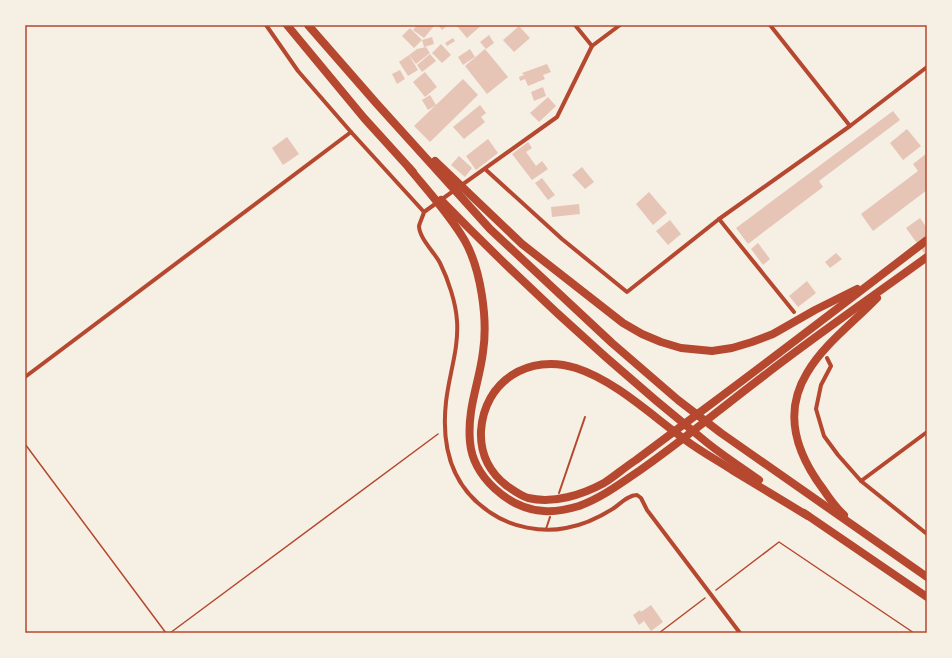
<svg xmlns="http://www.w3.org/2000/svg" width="952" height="658" font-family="Signika,sans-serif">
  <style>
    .building { fill: #e6c5b7 }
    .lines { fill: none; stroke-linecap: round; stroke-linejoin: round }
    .path { stroke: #b5482f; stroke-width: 1.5 }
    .service { stroke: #b5482f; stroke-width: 2 }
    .minor { stroke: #b5482f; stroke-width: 4 }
    .motorway { stroke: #b5482f; stroke-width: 8 }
    .neatline { fill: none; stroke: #b5482f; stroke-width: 1.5 }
  </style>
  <rect width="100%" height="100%" fill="#f6efe4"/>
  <g class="building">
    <polygon points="417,25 433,25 434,26 424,38 413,30"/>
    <polygon points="438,25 448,25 442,30"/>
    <polygon points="456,25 482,25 467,38"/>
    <polygon points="519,26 530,38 514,52 503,40"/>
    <polygon points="410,28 422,40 414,48 402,36"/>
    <polygon points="489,35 494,43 486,49 480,42"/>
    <polygon points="432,37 434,44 424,47 422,40"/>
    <polygon points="453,38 455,41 447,46 445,43"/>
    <polygon points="441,44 451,55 442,63 432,53"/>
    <polygon points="426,47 430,53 416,64 409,55 417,49"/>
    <polygon points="470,49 475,57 463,65 458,57"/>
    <polygon points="485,49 508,77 487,94 465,66"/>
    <polygon points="430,54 436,61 422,72 417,65"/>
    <polygon points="409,55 418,70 408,76 399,62"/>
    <polygon points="547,64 551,72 543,75 545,79 528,86 525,79 520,81 519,77 524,75 522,73"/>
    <polygon points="400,70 405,79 397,84 392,74"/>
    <polygon points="425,72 437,87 425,97 413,82"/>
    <polygon points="463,79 478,95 430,142 414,126"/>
    <polygon points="543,87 546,96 534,101 531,92"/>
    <polygon points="430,95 436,105 428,110 422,100"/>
    <polygon points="548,97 556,106 539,122 530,113"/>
    <polygon points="480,105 486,113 481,117 485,122 464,139 453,127"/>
    <polygon points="893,111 900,120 819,181 823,187 748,244 736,228"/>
    <polygon points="907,129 921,146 903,160 890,143"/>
    <polygon points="287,137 299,154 283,165 272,148"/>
    <polygon points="488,139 498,153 476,170 466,156"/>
    <polygon points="528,142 532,148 526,152 536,166 542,161 548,169 532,180 512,154"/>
    <polygon points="927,153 927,190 873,231 861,214 918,171 913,164"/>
    <polygon points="459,156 472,168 465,177 451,165"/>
    <polygon points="582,167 594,182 585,189 572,175"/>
    <polygon points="542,178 555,195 548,200 535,183"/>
    <polygon points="649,192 667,213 653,225 636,204"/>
    <polygon points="579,204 580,214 552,217 551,207"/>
    <polygon points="920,218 927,228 927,257 906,228"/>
    <polygon points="670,220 681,234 668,245 656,231"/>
    <polygon points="758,243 770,259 763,265 751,249"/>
    <polygon points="836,253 842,259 830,268 825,262"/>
    <polygon points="807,281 816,293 798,307 789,296"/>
    <polygon points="651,605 663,622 651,631 644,621 639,625 633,615 640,610 641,612"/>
  </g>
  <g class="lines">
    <g class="path">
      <polyline points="25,444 166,633"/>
      <polyline points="716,590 779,542 914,633"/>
      <polyline points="170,633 438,434"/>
      <polyline points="659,633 705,598"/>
    </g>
    <g class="service">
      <polyline points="559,493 585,417"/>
      <polyline points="546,529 550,517"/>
    </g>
    <g class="minor">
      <polyline points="266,25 298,71 351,132 424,212"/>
      <polyline points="575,25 592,46"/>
      <path d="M620,25l-28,21 -35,71 -133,95c-1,4 -4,10 -5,14 0,12 16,27 21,37 8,16 16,40 17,58 2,28 -8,53 -11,81 -5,45 5,85 45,111 20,14 51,20 75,15 17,-3 34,-11 48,-20 7,-5 14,-13 23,-13l4,3 6,12 93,123"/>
      <polyline points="770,25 850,126"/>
      <polyline points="485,169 562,239 627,292 719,219 850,126 927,67"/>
      <polyline points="719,219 794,312"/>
      <polyline points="827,358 831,366 821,385 816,409 824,436 838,455 861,481 927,534"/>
      <polyline points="25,377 351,132"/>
      <polyline points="861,481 927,432"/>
    </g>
    <g class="motorway">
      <polyline points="287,25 364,118 413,172"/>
      <polyline points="308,25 377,104 490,229 612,343 678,400 721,433 927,577"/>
      <polyline points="435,161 522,244 623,323 642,334 661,342 681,348 712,351 732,348 752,342 773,334 815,310 857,289"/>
      <path d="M409,168c19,23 41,47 56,73 16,29 23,78 18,111 -4,32 -16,56 -13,90 3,35 39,67 74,69 11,1 25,-2 35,-5 22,-8 41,-22 60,-35 42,-29 81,-62 122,-93 54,-42 111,-81 166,-121"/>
      <path d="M441,200c83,85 171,166 264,241 17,14 36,26 54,39"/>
      <polyline points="804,513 927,597"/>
      <path d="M844,515c-8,-7 -15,-17 -21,-26 -26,-35 -41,-75 -16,-116 17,-29 47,-51 70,-75"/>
      <path d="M808,516c-25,-15 -51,-31 -76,-46 -12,-8 -25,-15 -38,-24 -37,-25 -75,-64 -118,-78 -47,-15 -92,13 -95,63 -1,23 8,41 26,55 6,4 14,10 21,12 25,6 54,-3 76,-15 11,-7 21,-16 32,-23 24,-18 47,-35 71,-53 74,-55 147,-111 220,-167"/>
    </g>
  </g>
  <rect width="952" height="658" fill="none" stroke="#f6efe4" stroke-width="52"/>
  <rect x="26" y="26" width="900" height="606" class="neatline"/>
</svg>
